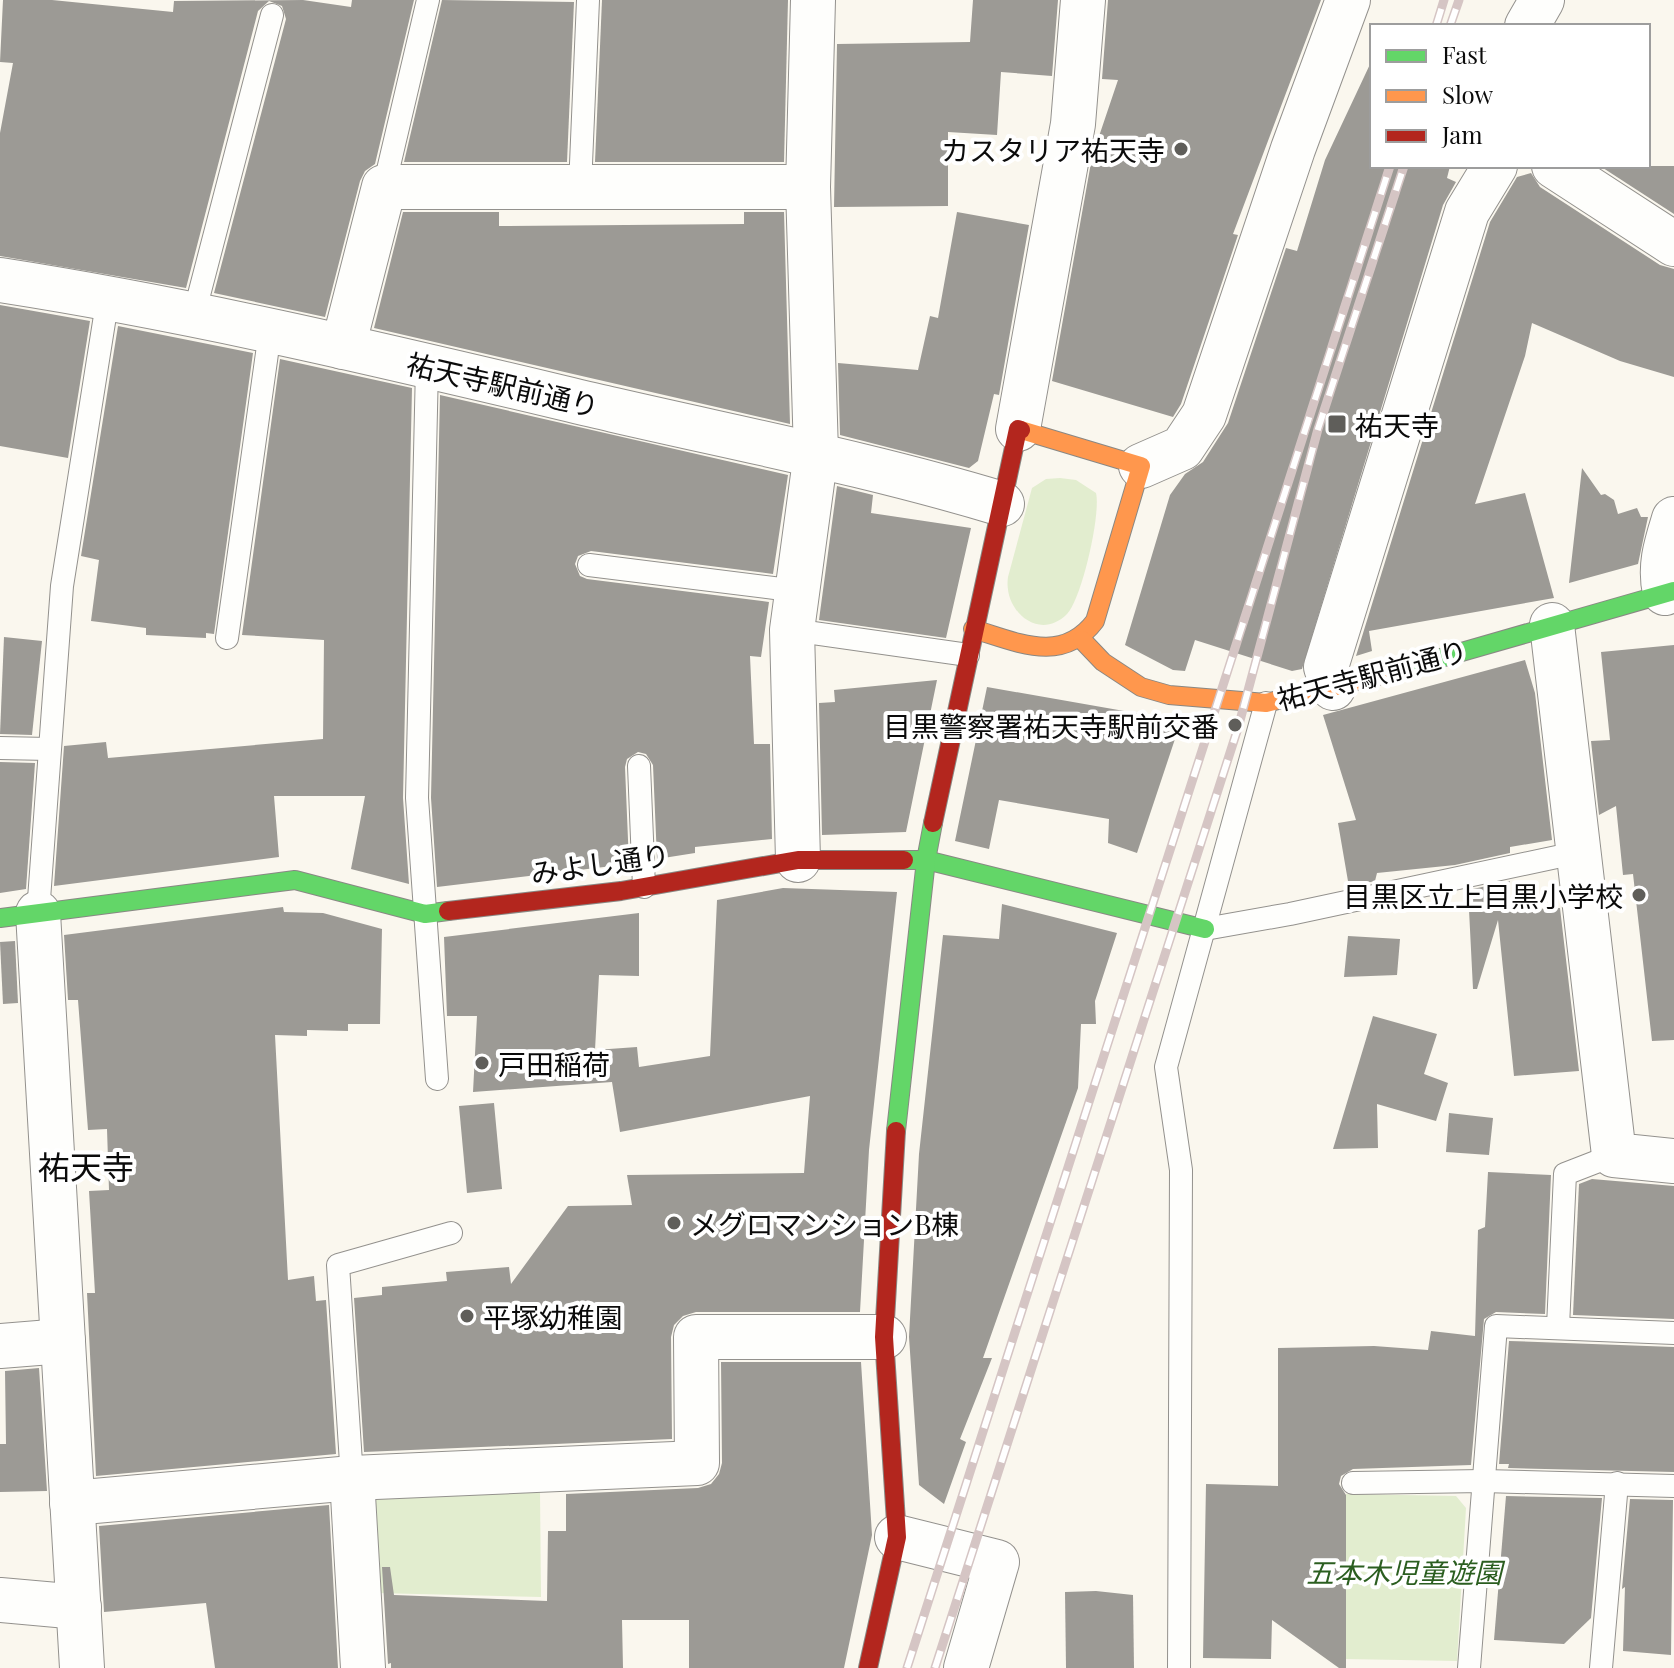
<svg xmlns="http://www.w3.org/2000/svg" width="1674" height="1668" font-family="'Playfair Display','Noto Sans JP',serif">
  <style>
    .green { fill: #e2edcf }
    .building { fill: #9c9a95 }
    .lines { fill: none; stroke-linecap: round; stroke-linejoin: round }
    .lane-casing { stroke: #93918d; stroke-width: 24 }
    .street-casing { stroke: #93918d; stroke-width: 46 }
    .fast-casing { stroke: #898884; stroke-width: 20 }
    .slow-casing { stroke: #898884; stroke-width: 20 }
    .jam-casing { stroke: #898884; stroke-width: 20 }
    .lane { stroke: #fefefc; stroke-width: 22 }
    .street { stroke: #fefefc; stroke-width: 44 }
    .fast { stroke: #63d668; stroke-width: 18 }
    .slow { stroke: #ff974d; stroke-width: 18 }
    .jam { stroke: #b3261e; stroke-width: 18 }
    .rail-casing { stroke: #d5c5c4; stroke-width: 9 }
    .rail { stroke: #fff; stroke-width: 6; stroke-dasharray: 18; stroke-linecap: butt }
    .poi-dot { fill: #5f5e5a; stroke: #fff; stroke-width: 3 }
    .labels { text-anchor: middle; dominant-baseline: central; stroke-width: 8; stroke-linejoin: round; paint-order: stroke }
    .poi-label { font-size: 28px; fill: #0b0b0b; stroke: #fff; text-anchor: start }
    .street-label { font-size: 28px; fill: #0b0b0b; stroke: #fff }
    .park-label { font-size: 28px; font-style: italic; fill: #2b5e20; stroke: #fff }
    .quarter-label { font-size: 32px; fill: #0b0b0b; stroke: #fff }
  </style>
  <rect width="100%" height="100%" fill="#faf7ee"/>
  <g class="green">
    <path d="M1060,478l16,2 20,13c5,21 -14,105 -29,121 -28,28 -64,-3 -59,-37l24,-89 14,-9z"/>
    <polygon points="540,1491 541,1597 376,1593 369,1497"/>
    <polygon points="1346,1494 1456,1496 1466,1508 1457,1661 1344,1659"/>
  </g>
  <g class="building">
    <polygon points="3,0 52,0 173,12 174,1 303,0 351,7 352,0 414,0 375,164 365,171 360,181 325,317 214,293 286,19 282,6 269,1 258,11 186,288 0,256 0,133 13,63 0,62"/>
    <polygon points="442,0 574,2 567,162 404,162"/>
    <polygon points="602,0 788,0 784,162 595,162"/>
    <polygon points="973,0 1058,0 1052,76 1001,72 997,135 948,132 948,206 834,207 837,44 970,42"/>
    <polygon points="1108,0 1321,0 1233,234 1238,235 1181,404 1173,417 1052,381 1092,157 1118,80 1102,79"/>
    <polygon points="1372,60 1372,166 1450,166 1447,178 1456,182 1443,205 1302,669 1292,671 1195,640 1185,671 1173,670 1125,645 1170,495 1185,474 1203,462 1228,423 1286,248 1297,251 1325,160"/>
    <polygon points="1600,166 1674,166 1674,214"/>
    <polygon points="1531,173 1540,187 1660,265 1674,269 1674,377 1620,361 1532,323 1525,356 1475,504 1525,493 1554,598 1369,631 1372,651 1356,656 1490,222 1517,177"/>
    <polygon points="403,212 499,212 499,226 744,224 744,212 784,212 790,424 374,328"/>
    <polygon points="957,212 1029,225 999,395 994,394 978,461 969,468 840,435 838,363 918,370 930,316 938,318"/>
    <polygon points="0,305 90,321 68,458 0,446"/>
    <polygon points="118,326 253,353 214,634 206,633 206,638 146,635 146,628 91,621 99,560 81,556"/>
    <polygon points="280,359 412,388 403,798 409,884 351,869 365,796 274,796 279,857 54,886 64,746 106,742 108,758 323,739 324,640 242,635"/>
    <polygon points="440,395 788,475 773,574 591,551 578,556 575,564 580,576 587,579 769,602 761,657 750,656 754,744 770,744 772,839 695,847 695,853 657,859 653,765 646,754 638,752 627,759 625,767 629,864 437,887 431,798"/>
    <polygon points="1582,468 1601,495 1605,494 1614,500 1618,514 1637,508 1641,517 1648,517 1638,564 1569,583"/>
    <polygon points="837,486 873,495 871,513 971,528 946,638 819,620"/>
    <polygon points="4,637 42,641 32,735 0,734"/>
    <polygon points="1674,645 1674,1040 1652,1041 1633,874 1623,875 1616,806 1599,815 1591,741 1610,740 1601,652"/>
    <polygon points="1525,660 1535,693 1552,840 1510,847 1510,853 1455,865 1377,873 1375,881 1349,887 1338,823 1356,820 1323,715"/>
    <polygon points="937,680 906,832 822,835 819,703 835,702 834,690"/>
    <polygon points="987,687 1181,721 1137,853 1108,843 1109,819 999,800 989,849 955,841"/>
    <polygon points="0,762 35,763 26,889 0,893"/>
    <polygon points="1510,881 1501,910 1560,908 1579,1071 1514,1076 1498,920 1477,989 1473,989 1468,890"/>
    <polygon points="783,888 897,892 869,1150 860,1312 696,1312 683,1316 674,1325 671,1337 672,1439 364,1452 354,1298 382,1295 382,1287 447,1281 446,1272 509,1267 511,1284 568,1206 632,1205 627,1175 804,1173 810,1096 620,1132 612,1082 473,1092 477,1016 447,1016 444,937 639,913 639,976 599,975 595,1050 637,1047 639,1067 710,1056 717,900"/>
    <polygon points="1002,904 1117,933 1095,1001 1096,1024 1081,1024 1078,1088 983,1358 992,1358 960,1439 966,1442 944,1504 919,1485 909,1337 919,1154 943,935 999,939"/>
    <polygon points="283,907 284,912 323,913 382,929 380,1024 348,1024 348,1031 307,1030 307,1036 275,1035 288,1280 314,1276 316,1301 326,1300 336,1454 96,1476 87,1293 95,1293 89,1191 109,1190 107,1129 88,1130 78,1000 68,1000 64,935"/>
    <polygon points="1348,936 1400,939 1397,975 1344,977"/>
    <polygon points="15,941 18,1003 3,1004 0,942"/>
    <polygon points="1373,1016 1437,1034 1424,1074 1448,1083 1436,1121 1377,1104 1378,1148 1333,1149"/>
    <polygon points="494,1103 502,1189 467,1193 459,1106"/>
    <polygon points="1449,1113 1493,1118 1489,1155 1446,1152"/>
    <polygon points="1488,1172 1551,1175 1545,1314 1496,1312 1484,1319 1471,1465 1353,1469 1341,1476 1339,1484 1346,1495 1346,1668 1339,1668 1272,1620 1271,1659 1203,1658 1206,1484 1278,1486 1278,1348 1374,1346 1428,1350 1431,1331 1475,1336 1478,1230 1485,1227"/>
    <polygon points="1592,1179 1674,1186 1674,1319 1573,1315 1579,1184"/>
    <polygon points="1509,1341 1674,1347 1674,1472 1508,1468 1509,1464 1499,1464"/>
    <polygon points="721,1362 861,1362 872,1535 844,1668 689,1668 689,1620 622,1620 623,1668 391,1668 391,1663 388,1664 382,1567 390,1567 394,1595 547,1601 548,1531 566,1531 566,1494 698,1488 711,1484 719,1474 722,1463"/>
    <polygon points="39,1368 47,1491 0,1492 0,1444 6,1444 5,1371"/>
    <polygon points="1506,1496 1602,1498 1591,1618 1564,1644 1494,1640"/>
    <polygon points="1630,1499 1673,1500 1671,1655 1623,1651 1625,1587 1622,1589"/>
    <polygon points="329,1505 338,1668 215,1668 206,1603 104,1612 99,1526"/>
    <polygon points="1096,1591 1133,1595 1134,1668 1066,1668 1065,1592"/>
  </g>
  <g class="lines">
    <g class="lane-casing">
      <g id="lane">
        <polyline points="384,187 428,0"/>
        <polyline points="580,187 588,0"/>
        <polyline points="194,314 272,15"/>
        <polyline points="427,367 417,798 437,1079"/>
        <polyline points="589,565 798,591"/>
        <polyline points="792,630 968,655"/>
        <polyline points="227,638 270,332"/>
        <polyline points="0,748 49,749"/>
        <polyline points="639,766 644,887"/>
        <polyline points="38,913 62,586 108,297"/>
        <polyline points="1205,929 1290,914 1580,852"/>
        <polyline points="1558,1327 1565,1174 1614,1155"/>
        <polyline points="352,1478 338,1265 451,1233"/>
        <polyline points="1353,1483 1483,1481 1674,1486"/>
        <polyline points="1179,1668 1181,1170 1166,1067 1266,703"/>
        <polyline points="1469,1668 1496,1326 1674,1333"/>
        <polyline points="1601,1668 1617,1483"/>
      </g>
    </g>
    <g class="street-casing">
      <g id="street">
        <polyline points="1527,26 1542,0"/>
        <polyline points="1554,166 1674,244"/>
        <path d="M0,280c207,32 411,82 614,130 130,30 260,55 388,94"/>
        <polyline points="343,347 384,187 808,187"/>
        <polyline points="1018,429 1073,124 1083,0"/>
        <polyline points="1141,466 1182,448 1204,415 1293,149 1348,0"/>
        <path d="M1665,593c-6,-27 1,-48 9,-74"/>
        <polyline points="1552,625 1614,1155 1674,1161"/>
        <polyline points="1333,688 1326,667 1467,212 1495,166"/>
        <polyline points="798,860 792,630 816,453 808,187 813,0"/>
        <polyline points="38,913 82,1668"/>
        <polyline points="0,1346 63,1341"/>
        <polyline points="352,1478 363,1668"/>
        <polyline points="72,1503 352,1478 697,1463 696,1337 884,1337"/>
        <polyline points="897,1537 997,1562 966,1668"/>
        <polyline points="0,1600 79,1607"/>
      </g>
    </g>
    <g class="fast-casing">
      <g id="fast">
        <polyline points="1385,674 1674,591"/>
        <polyline points="904,860 926,860 1205,929"/>
        <polyline points="0,918 295,880 425,914 448,911"/>
        <polyline points="896,1131 926,860 933,823"/>
      </g>
    </g>
    <g class="slow-casing">
      <g id="slow">
        <path d="M973,629c44,13 89,36 122,-8l46,-155 -120,-36"/>
        <polyline points="1082,640 1103,662 1141,687 1169,695 1266,703 1385,674"/>
      </g>
    </g>
    <g class="jam-casing">
      <g id="jam">
        <polyline points="933,823 1018,429 1021,430"/>
        <polyline points="448,911 621,891 798,860 904,860"/>
        <polyline points="868,1668 897,1537 884,1337 896,1131"/>
      </g>
    </g>
    <use href="#lane" class="lane"/>
    <use href="#street" class="street"/>
    <use href="#fast" class="fast"/>
    <use href="#slow" class="slow"/>
    <use href="#jam" class="jam"/>
    <g class="rail-casing">
      <g id="rail">
        <polyline points="1436,26 1444,0"/>
        <polyline points="1450,26 1459,0"/>
        <polyline points="907,1668 1390,166"/>
        <polyline points="935,1668 1238,728 1318,429 1404,166"/>
      </g>
    </g>
    <use href="#rail" class="rail"/>
  </g>
  <g class="poi-dot">
    <circle cx="1181" cy="149" r="8"/>
    <rect x="1327" y="414" width="20" height="20" rx="4"/>
    <circle cx="1235" cy="725" r="8"/>
    <circle cx="1639" cy="895" r="8"/>
    <circle cx="482" cy="1063" r="8"/>
    <circle cx="674" cy="1223" r="8"/>
    <circle cx="467" cy="1316" r="8"/>
  </g>
  <g class="labels">
    <g class="poi-label">
      <text x="1165" y="149" text-anchor="end">カスタリア祐天寺</text>
      <text x="1355" y="424">祐天寺</text>
      <text x="1219" y="725" text-anchor="end">目黒警察署祐天寺駅前交番</text>
      <text x="1623" y="895" text-anchor="end">目黒区立上目黒小学校</text>
      <text x="498" y="1063">戸田稲荷</text>
      <text x="690" y="1223">メグロマンションB棟</text>
      <text x="483" y="1316">平塚幼稚園</text>
    </g>
    <g class="street-label">
      <text transform="translate(503 384) rotate(13)">祐天寺駅前通り</text>
      <text transform="translate(1372 674) rotate(-15)">祐天寺駅前通り</text>
      <text transform="translate(600 863) rotate(-8)">みよし通り</text>
    </g>
    <g class="park-label">
      <text x="1404" y="1571">五本木児童遊園</text>
    </g>
    <g class="quarter-label">
      <text x="86" y="1165">祐天寺</text>
    </g>
  </g>
  <rect x="1370" y="24" width="280" height="144" fill="#ffffff" stroke="#9d9d9d" stroke-width="2"/>
  <rect x="1386" y="50" width="40" height="12" fill="#63d668" stroke="#9d9d9d" stroke-width="2"/>
  <text x="1442" y="64" font-size="24" fill="#0b0b0b">Fast</text>
  <rect x="1386" y="90" width="40" height="12" fill="#ff974d" stroke="#9d9d9d" stroke-width="2"/>
  <text x="1442" y="104" font-size="24" fill="#0b0b0b">Slow</text>
  <rect x="1386" y="130" width="40" height="12" fill="#b3261e" stroke="#9d9d9d" stroke-width="2"/>
  <text x="1442" y="144" font-size="24" fill="#0b0b0b">Jam</text>
</svg>
